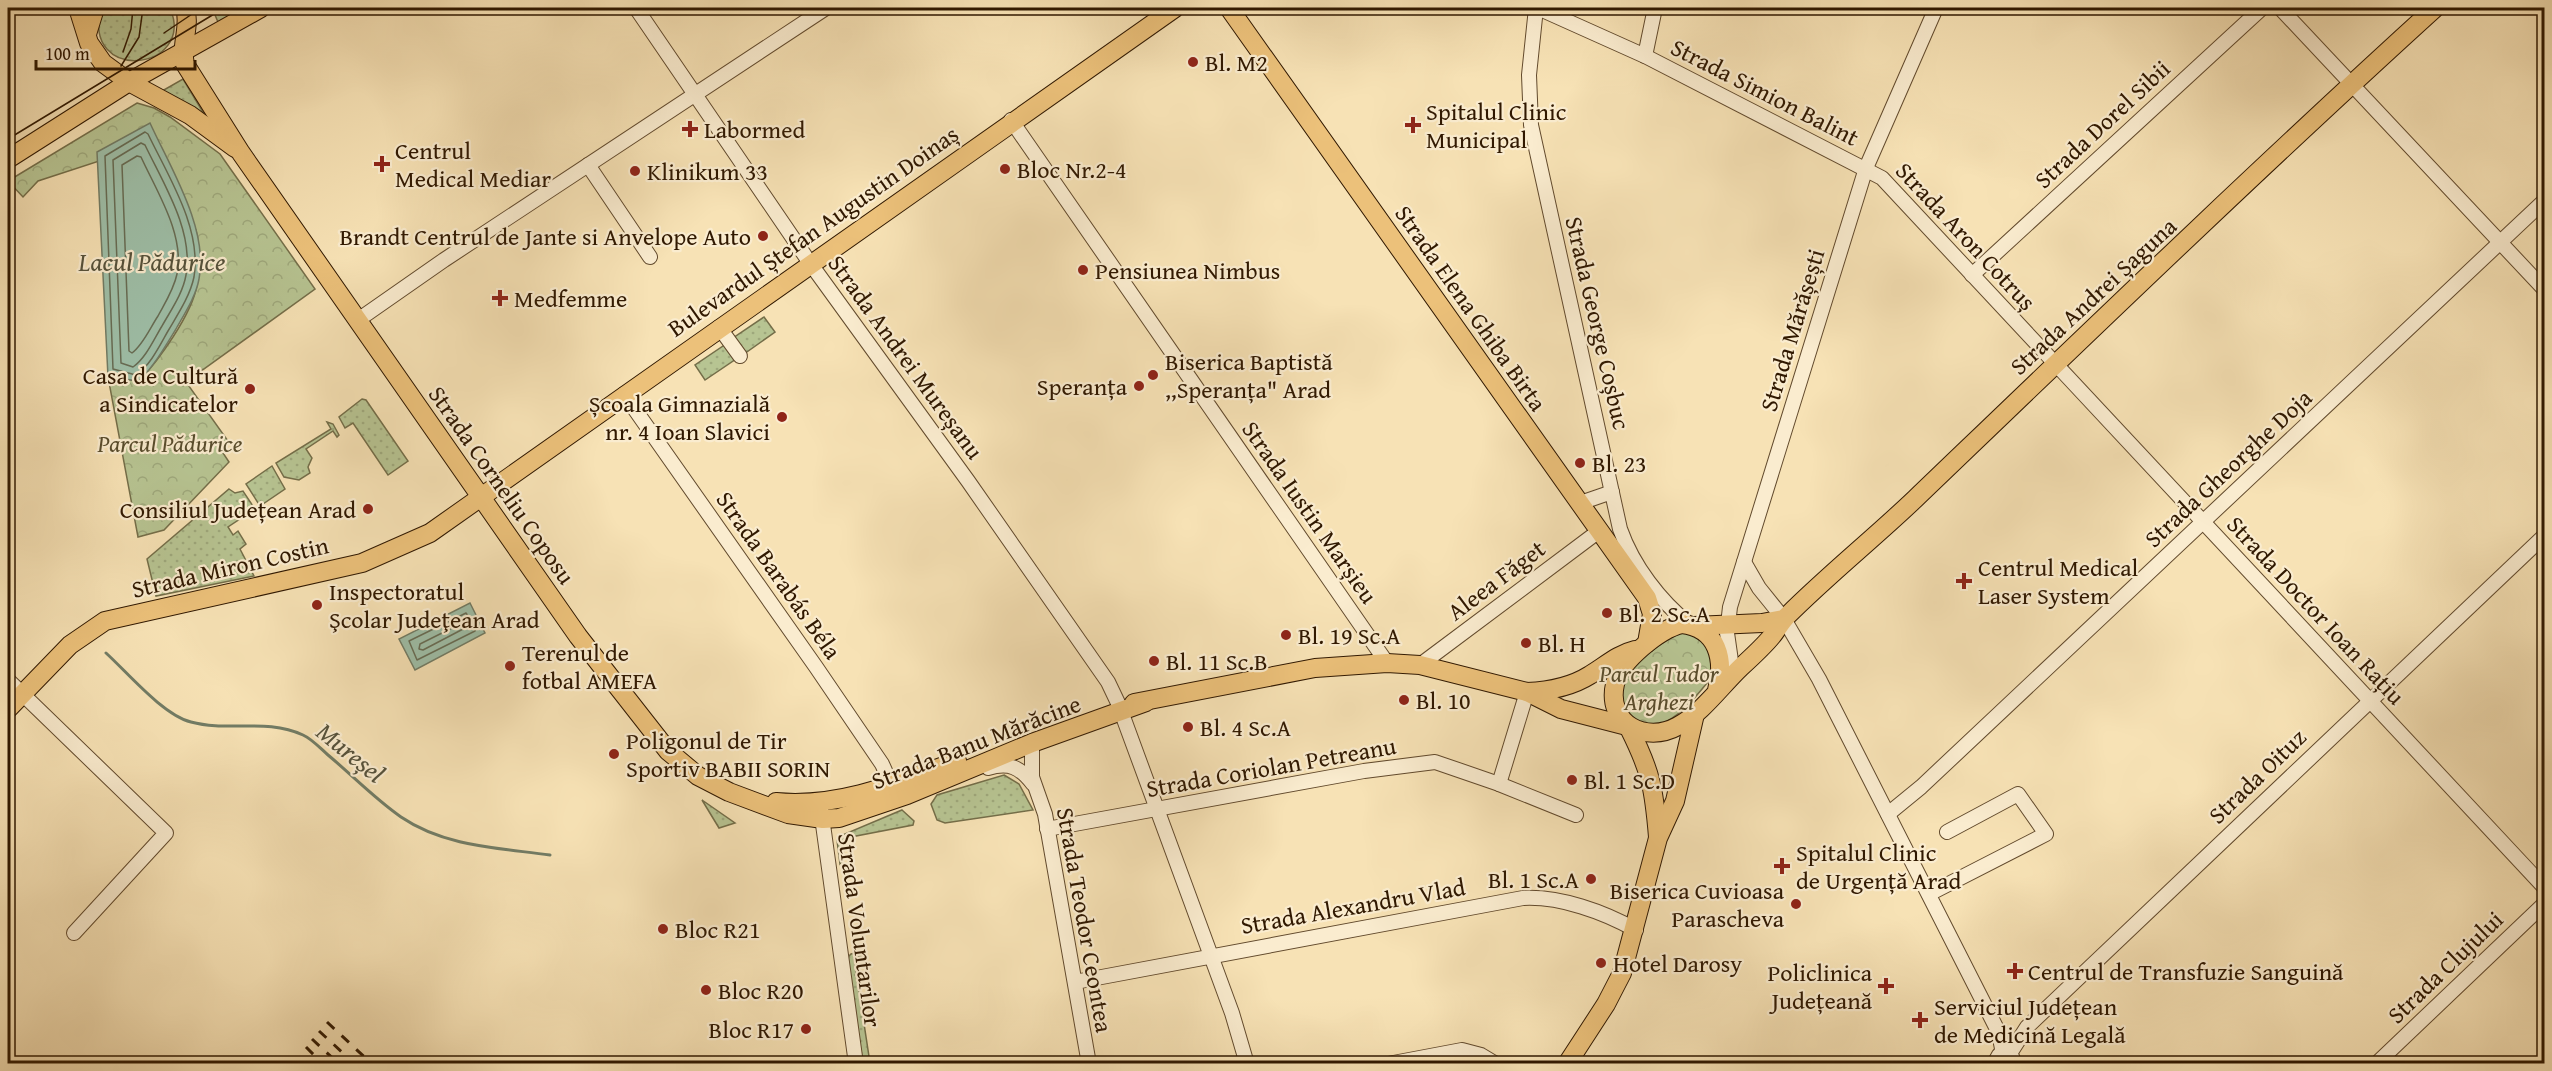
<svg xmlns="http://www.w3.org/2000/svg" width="2552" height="1071" font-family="'Gentium Book Plus',serif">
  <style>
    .grass { fill: url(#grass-dots); stroke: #746e49; stroke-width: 1.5 }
    .park { fill: url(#park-crowns); stroke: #746e49; stroke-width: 1.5 }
    .water { fill: #9ebfa8; stroke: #727c65; stroke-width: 1.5 }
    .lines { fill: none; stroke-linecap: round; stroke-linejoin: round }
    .shore { stroke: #676c54; stroke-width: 1.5 }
    .stream { stroke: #727c65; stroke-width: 3 }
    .minor-casing { stroke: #624a2d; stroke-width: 16 }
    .major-casing { stroke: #301800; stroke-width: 20 }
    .minor { stroke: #faeccf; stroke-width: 14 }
    .major { stroke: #ecc17a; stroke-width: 18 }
    .tram { stroke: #301800; stroke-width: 1.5 }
    .rail { stroke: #301800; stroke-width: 3; stroke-dasharray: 10 10; stroke-linecap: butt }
    .poi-dot { fill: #8f2418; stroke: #faeccf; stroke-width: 2 }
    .labels { text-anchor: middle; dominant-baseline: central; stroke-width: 4.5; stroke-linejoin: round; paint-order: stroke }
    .poi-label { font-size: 24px; fill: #301800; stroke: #faeccf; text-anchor: start }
    .street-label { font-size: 24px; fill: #301800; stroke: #faeccf }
    .park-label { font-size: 24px; font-style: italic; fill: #584c2c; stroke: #faeccf }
    .water-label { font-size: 26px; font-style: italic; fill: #56523b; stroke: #faeccf }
  </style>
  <defs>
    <pattern id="grass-dots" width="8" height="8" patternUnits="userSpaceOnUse" patternTransform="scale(1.5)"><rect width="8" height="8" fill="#b7c492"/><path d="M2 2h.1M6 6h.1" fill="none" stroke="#9ea87c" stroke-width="1.8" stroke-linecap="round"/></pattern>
    <pattern id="park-crowns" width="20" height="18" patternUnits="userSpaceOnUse" patternTransform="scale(1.5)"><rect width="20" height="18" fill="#b7c492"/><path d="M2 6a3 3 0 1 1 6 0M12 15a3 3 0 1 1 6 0" fill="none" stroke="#9ea87c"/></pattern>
  </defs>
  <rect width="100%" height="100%" fill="#f7e2b5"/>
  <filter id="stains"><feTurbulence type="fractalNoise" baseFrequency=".00333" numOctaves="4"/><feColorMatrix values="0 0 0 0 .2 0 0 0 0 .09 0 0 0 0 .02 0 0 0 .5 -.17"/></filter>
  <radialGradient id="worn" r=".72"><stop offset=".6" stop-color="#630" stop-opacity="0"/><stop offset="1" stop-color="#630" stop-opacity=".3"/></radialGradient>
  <g class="grass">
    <path d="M101,8h69c27,63 -89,77 -69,0z"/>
    <polygon points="212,8 246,8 218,22"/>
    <polygon points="183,79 206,117 162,91"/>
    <polygon points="764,317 775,332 744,354 733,338"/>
    <polygon points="726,344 736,359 705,380 695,365"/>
    <polygon points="362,399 366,400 408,461 388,475 353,423 345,428 339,417"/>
    <polygon points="327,422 333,424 339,435 337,437 333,431 306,449 312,458 308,467 310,473 299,480 284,477 276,463 331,429"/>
    <polygon points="272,466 285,489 260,506 246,484"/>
    <polygon points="229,489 235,493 243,491 255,509 228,527 233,535 238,531 246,544 240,549 254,576 156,596 147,559"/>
    <polygon points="1004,775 1019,784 1033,810 945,823 937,820 931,804 937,795"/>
    <polygon points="702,800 735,823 719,828"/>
    <polygon points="902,810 914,821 913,825 851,837 844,846 843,861 840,864 837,840 840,836"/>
    <polygon points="861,952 862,956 854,958 870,1063 862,1063 847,958 851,954"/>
  </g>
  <g class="park">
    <path d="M137,103l17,5 16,9 50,37 95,135 -129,93 42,59 -9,6 10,15 -65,68 -26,7 -30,-160 31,4c20,-21 53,-67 58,-96 4,-19 3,-36 -1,-55l-97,-69 -61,20 -15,16 -15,-16z"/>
    <path d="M1681,632l13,1 19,20 -2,25c-13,16 -32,41 -52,46 -24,7 -46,-24 -35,-45 12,-22 37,-35 57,-47z"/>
  </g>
  <g class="water">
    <path d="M150,123c20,44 59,106 49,156 -3,17 -14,34 -23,50 -11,18 -22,37 -37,52l-31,-4 -11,-225z"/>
    <polygon points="470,603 485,633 415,670 399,639"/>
  </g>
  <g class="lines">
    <g class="shore">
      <path d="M145,132l3,2c20,42 54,94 46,143 -4,19 -16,37 -26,54 -8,14 -18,35 -32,44l-23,-6 -8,-213z"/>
      <path d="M141,143l4,2c18,38 49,86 41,130 -3,18 -15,35 -24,51 -8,13 -16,32 -29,41l-12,-4 -8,-203z"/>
      <path d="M137,156l4,1c16,35 44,78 36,117 -3,15 -12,29 -19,42 -8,12 -15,29 -26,37l-3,-2 -7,-186z"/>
      <polygon points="466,613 476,627 475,631 417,660 409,641"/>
      <polygon points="462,623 466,624 465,628 423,650 419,649 420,644"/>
    </g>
    <path class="stream" d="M106,653c22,20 57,62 85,69 37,10 75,-4 112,13 9,4 17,13 25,20 24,20 47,44 73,62 44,30 99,31 149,38"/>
    <g class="minor-casing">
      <g id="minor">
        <polyline points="636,8 810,263 968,481 1108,682 1118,703 1232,1013 1247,1064"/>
        <path d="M1536,8l-7,67 2,50 89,404c13,37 40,72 70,96"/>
        <polyline points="1538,8 1645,56 1882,178 2544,887"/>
        <polyline points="2280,8 2544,289"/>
        <polyline points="1645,56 1655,8"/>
        <polyline points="1011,120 1387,663"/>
        <polyline points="588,165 650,257"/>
        <polyline points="1972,275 2262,8"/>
        <polyline points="358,320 444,260 826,8"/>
        <polyline points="719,327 740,356"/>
        <polyline points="624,394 816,667 882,764 891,784"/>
        <polyline points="1580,503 1612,492"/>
        <polyline points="1744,562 1759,588 1784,619 1819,679 1999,1033 2003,1054"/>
        <polyline points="1420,665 1599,531"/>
        <polyline points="1733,675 1727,633 1730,607 1866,168 1936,8"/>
        <polyline points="8,680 166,833 74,933"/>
        <polyline points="1032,743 1032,777 1045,814 1089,1064"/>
        <path d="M988,768c21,-6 32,-1 45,16"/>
        <polyline points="1499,784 1527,692"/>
        <polyline points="821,810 856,1064"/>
        <polyline points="1888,814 1921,787 2544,201"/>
        <polyline points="1047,829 1364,771 1435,762 1499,784 1576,815"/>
        <polyline points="1929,894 2046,834 2018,794 1947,832"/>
        <path d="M1075,982l448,-84c37,-2 81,14 113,32"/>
        <polyline points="2009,1055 2027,1027 2544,536"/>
        <polyline points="1388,1064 1462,1050 1481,1055 1496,1064"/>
        <polyline points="1994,1064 1999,1055 2006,1054 2012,1057 2015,1064"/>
        <polyline points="2376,1064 2544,904"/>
      </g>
    </g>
    <g class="major-casing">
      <g id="major">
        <polyline points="78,8 89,43 103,63 129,82 190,115 235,148"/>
        <path d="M185,8c6,18 -5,37 0,56l56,89 337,483 90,115 30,25 31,16 59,22 35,5 16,-1 68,-23 125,-52 114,-41"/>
        <polyline points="1229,8 1647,598 1652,614 1647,643"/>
        <polyline points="87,34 95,8"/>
        <polyline points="8,159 129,82 261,8"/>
        <polyline points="1694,626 1762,623 1784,619"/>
        <path d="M1717,690c8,-30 1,-62 -35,-66 -22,5 -62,37 -67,60 -9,40 31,60 63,42 24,-13 43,-40 63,-59 11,-10 22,-20 31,-31 5,-6 9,-14 15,-20 41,-41 86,-77 128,-117 172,-165 344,-331 520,-491"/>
        <polyline points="1527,692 1561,709 1627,726"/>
        <path d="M1134,703l181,-35 72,-5 33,2 107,27c23,-1 44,-5 63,-17 15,-9 28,-21 45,-25"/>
        <polyline points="8,709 70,645 105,621 362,563 430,533 1175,8"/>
        <path d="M1629,728c22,44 25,60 29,109"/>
        <path d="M776,802c64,6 122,-19 181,-41"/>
        <polyline points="1567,1064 1606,1004 1622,973 1658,838 1675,801 1695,714"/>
      </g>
    </g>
    <use href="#minor" class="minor"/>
    <use href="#major" class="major"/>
    <g class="tram">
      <polyline points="176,8 201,11"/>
      <polyline points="164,33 201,8"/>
      <polyline points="123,52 131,29 133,8"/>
      <polyline points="121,66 139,37 143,8"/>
      <polyline points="8,139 224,8"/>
    </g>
    <g class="rail">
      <polyline points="327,1022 372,1064"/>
      <polyline points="319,1031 355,1064"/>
      <polyline points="312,1039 339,1064"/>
      <polyline points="306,1047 323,1064"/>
      <polyline points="297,1057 304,1064"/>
    </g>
  </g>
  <g class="poi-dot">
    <circle cx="1193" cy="62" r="6"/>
    <path d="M1410 116h6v6h6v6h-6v6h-6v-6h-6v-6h6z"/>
    <path d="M687 120h6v6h6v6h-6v6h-6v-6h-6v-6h6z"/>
    <path d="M379 155h6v6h6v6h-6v6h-6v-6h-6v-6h6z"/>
    <circle cx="1005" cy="169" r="6"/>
    <circle cx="635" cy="171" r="6"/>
    <circle cx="763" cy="236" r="6"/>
    <circle cx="1083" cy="270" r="6"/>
    <path d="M497 289h6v6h6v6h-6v6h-6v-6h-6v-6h6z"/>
    <circle cx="1153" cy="375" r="6"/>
    <circle cx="1139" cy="386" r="6"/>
    <circle cx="250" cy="389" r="6"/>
    <circle cx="782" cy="417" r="6"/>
    <circle cx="1580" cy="463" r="6"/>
    <circle cx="368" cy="509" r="6"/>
    <path d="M1961 572h6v6h6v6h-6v6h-6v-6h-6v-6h6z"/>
    <circle cx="317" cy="605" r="6"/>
    <circle cx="1607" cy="613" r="6"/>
    <circle cx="1286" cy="635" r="6"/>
    <circle cx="1526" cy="643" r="6"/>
    <circle cx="1154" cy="661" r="6"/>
    <circle cx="510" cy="666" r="6"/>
    <circle cx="1404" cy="700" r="6"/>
    <circle cx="1188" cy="727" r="6"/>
    <circle cx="614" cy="754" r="6"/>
    <circle cx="1572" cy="780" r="6"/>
    <path d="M1779 857h6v6h6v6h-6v6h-6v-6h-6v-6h6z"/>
    <circle cx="1591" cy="879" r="6"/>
    <circle cx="1796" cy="904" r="6"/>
    <circle cx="663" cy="929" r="6"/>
    <circle cx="1601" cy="963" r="6"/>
    <path d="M2012 962h6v6h6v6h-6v6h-6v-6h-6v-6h6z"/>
    <path d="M1883 977h6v6h6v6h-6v6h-6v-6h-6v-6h6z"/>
    <circle cx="706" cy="990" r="6"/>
    <path d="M1917 1011h6v6h6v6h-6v6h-6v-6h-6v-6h6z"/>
    <circle cx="806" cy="1029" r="6"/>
  </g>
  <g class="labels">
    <g class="poi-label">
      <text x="1205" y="62">Bl. M2</text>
      <text x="1426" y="111">Spitalul Clinic<tspan x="1426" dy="28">Municipal</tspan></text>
      <text x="704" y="129">Labormed</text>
      <text x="395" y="150">Centrul<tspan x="395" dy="28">Medical Mediar</tspan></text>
      <text x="1017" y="169">Bloc Nr.2-4</text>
      <text x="647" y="171">Klinikum 33</text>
      <text x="751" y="236" text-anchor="end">Brandt Centrul de Jante si Anvelope Auto</text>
      <text x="1095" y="270">Pensiunea Nimbus</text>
      <text x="514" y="298">Medfemme</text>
      <text x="1165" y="361">Biserica Baptistă<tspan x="1165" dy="28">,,Speranța" Arad</tspan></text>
      <text x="238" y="375" text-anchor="end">Casa de Cultură<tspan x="238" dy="28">a Sindicatelor</tspan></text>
      <text x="1127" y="386" text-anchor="end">Speranța</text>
      <text x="770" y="403" text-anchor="end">Școala Gimnazială<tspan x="770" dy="28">nr. 4 Ioan Slavici</tspan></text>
      <text x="1592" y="463">Bl. 23</text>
      <text x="356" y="509" text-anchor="end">Consiliul Județean Arad</text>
      <text x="1978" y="567">Centrul Medical<tspan x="1978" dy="28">Laser System</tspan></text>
      <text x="329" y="591">Inspectoratul<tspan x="329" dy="28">Şcolar Judeţean Arad</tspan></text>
      <text x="1619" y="613">Bl. 2 Sc.A</text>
      <text x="1298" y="635">Bl. 19 Sc.A</text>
      <text x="1538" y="643">Bl. H</text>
      <text x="522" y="652">Terenul de<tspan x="522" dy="28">fotbal AMEFA</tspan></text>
      <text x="1166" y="661">Bl. 11 Sc.B</text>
      <text x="1416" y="700">Bl. 10</text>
      <text x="1200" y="727">Bl. 4 Sc.A</text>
      <text x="626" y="740">Poligonul de Tir<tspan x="626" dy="28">Sportiv BABII SORIN</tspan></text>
      <text x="1584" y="780">Bl. 1 Sc.D</text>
      <text x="1796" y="852">Spitalul Clinic<tspan x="1796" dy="28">de Urgență Arad</tspan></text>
      <text x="1579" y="879" text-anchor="end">Bl. 1 Sc.A</text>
      <text x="1784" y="890" text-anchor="end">Biserica Cuvioasa<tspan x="1784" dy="28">Parascheva</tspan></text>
      <text x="675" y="929">Bloc R21</text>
      <text x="1613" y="963">Hotel Darosy</text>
      <text x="2028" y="971">Centrul de Transfuzie Sanguină</text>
      <text x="1872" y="972" text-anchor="end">Policlinica<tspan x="1872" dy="28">Județeană</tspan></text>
      <text x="718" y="990">Bloc R20</text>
      <text x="1934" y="1006">Serviciul Județean<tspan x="1934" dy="28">de Medicină Legală</tspan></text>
      <text x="794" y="1029" text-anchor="end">Bloc R17</text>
    </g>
    <g class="street-label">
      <text transform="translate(1765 92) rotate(27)">Strada Simion Balint</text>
      <text transform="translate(2102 124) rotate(-43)">Strada Dorel Sibii</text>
      <text transform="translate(813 231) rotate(-35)">Bulevardul Ștefan Augustin Doinaș</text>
      <text transform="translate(1966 236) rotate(47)">Strada Aron Cotruș</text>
      <text transform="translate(2093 296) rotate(-43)">Strada Andrei Șaguna</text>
      <text transform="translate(1471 308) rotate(55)">Strada Elena Ghiba Birta</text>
      <text transform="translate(1598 323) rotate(77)">Strada George Coșbuc</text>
      <text transform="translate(1792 330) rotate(-73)">Strada Mărășești</text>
      <text transform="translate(906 357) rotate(54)">Strada Andrei Mureșanu</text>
      <text transform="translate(2228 468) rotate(-43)">Strada Gheorghe Doja</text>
      <text transform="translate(502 485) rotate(55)">Strada Corneliu Coposu</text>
      <text transform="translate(1310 512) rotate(55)">Strada Iustin Marșieu</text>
      <text transform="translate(230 567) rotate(-13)">Strada Miron Costin</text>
      <text transform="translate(779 575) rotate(55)">Strada Barabás Béla</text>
      <text transform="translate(1496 580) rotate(-37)">Aleea Făget</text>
      <text transform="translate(2316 610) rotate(47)">Strada Doctor Ioan Rațiu</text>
      <text transform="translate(976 742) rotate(-21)">Strada Banu Mărăcine</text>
      <text transform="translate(1271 767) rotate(-10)">Strada Coriolan Petreanu</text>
      <text transform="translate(2257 776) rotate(-44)">Strada Oituz</text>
      <text transform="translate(1353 906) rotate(-10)">Strada Alexandru Vlad</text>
      <text transform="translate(1085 920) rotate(80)">Strada Teodor Ceontea</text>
      <text transform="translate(860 930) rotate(82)">Strada Voluntarilor</text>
      <text transform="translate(2445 967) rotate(-44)">Strada Clujului</text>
    </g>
    <g class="park-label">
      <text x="170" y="443">Parcul Pădurice</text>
      <text x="1659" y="673">Parcul Tudor<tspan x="1659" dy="28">Arghezi</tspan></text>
    </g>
    <g class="water-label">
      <text x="152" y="261">Lacul Pădurice</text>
      <text transform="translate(351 752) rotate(39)">Mureșel</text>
    </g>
  </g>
  <rect width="2552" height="1071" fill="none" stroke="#f7e2b5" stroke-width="30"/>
  <rect x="9" y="9" width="2534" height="1053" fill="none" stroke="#301800" stroke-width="3"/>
  <rect x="15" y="15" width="2522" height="1041" fill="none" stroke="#301800" stroke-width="1.5"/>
  <path d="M36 60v9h159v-9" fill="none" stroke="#301800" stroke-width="3"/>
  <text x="45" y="60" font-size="18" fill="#301800" stroke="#faeccf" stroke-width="4.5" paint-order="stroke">100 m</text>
  <rect width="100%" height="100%" filter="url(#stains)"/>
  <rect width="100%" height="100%" fill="url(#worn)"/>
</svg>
